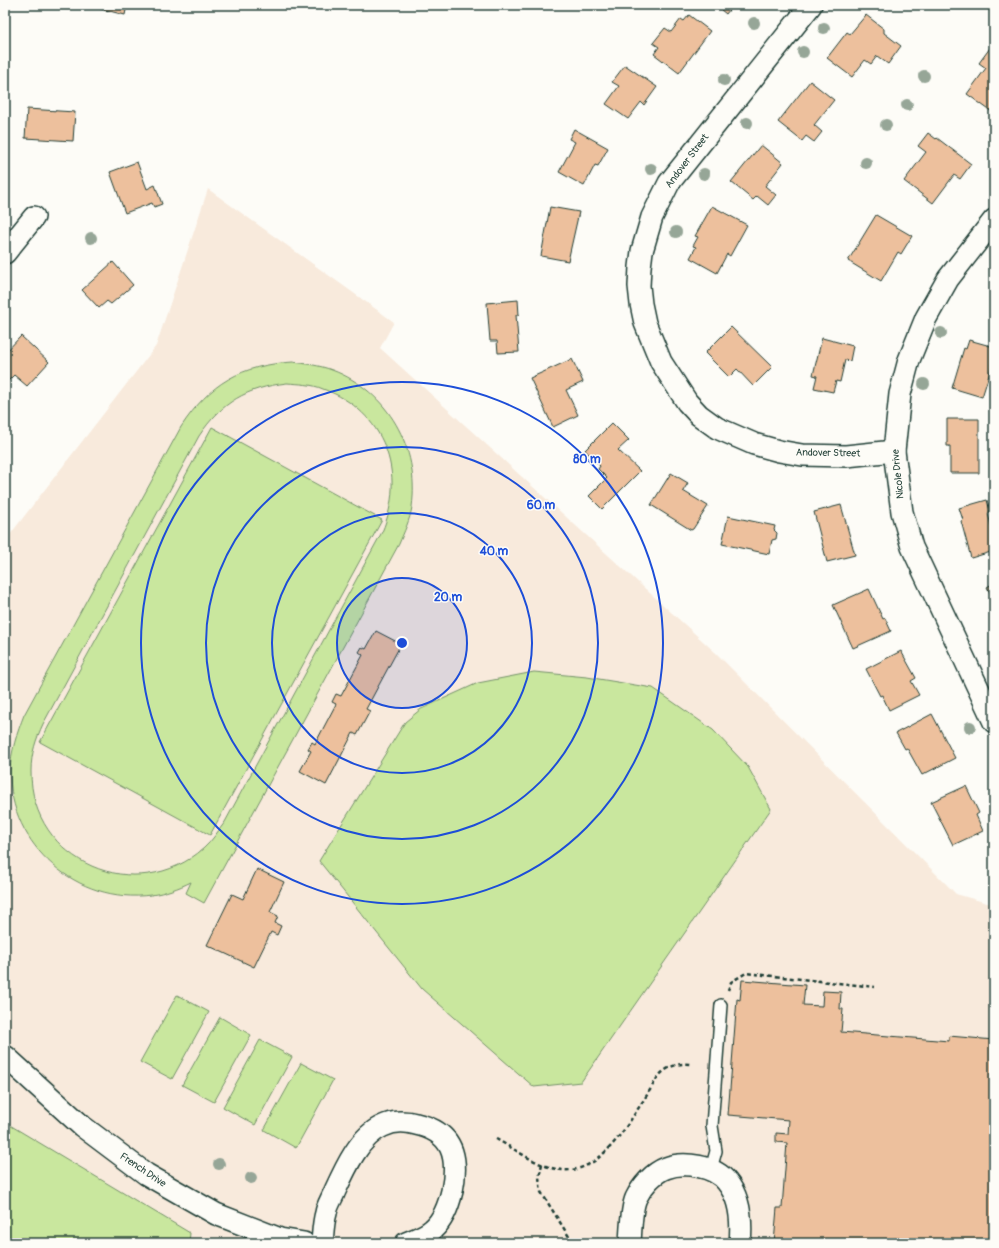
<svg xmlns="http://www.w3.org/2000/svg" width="999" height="1248" font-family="Pangolin,sans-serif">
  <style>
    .built { fill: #f8eadc }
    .green { fill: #c9e79e; stroke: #749269; fill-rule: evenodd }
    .building { fill: #edc09d; stroke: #1f3d34 }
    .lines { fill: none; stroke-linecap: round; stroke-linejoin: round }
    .lane-casing { stroke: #1f3d34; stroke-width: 14 }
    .street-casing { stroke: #1f3d34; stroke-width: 24 }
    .path { stroke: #1f3d34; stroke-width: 2.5; stroke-dasharray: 4 3; stroke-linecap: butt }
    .lane { stroke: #fdfcf7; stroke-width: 11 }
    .street { stroke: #fdfcf7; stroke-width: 21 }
    .tree { fill: #96a697 }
    .ring { fill: none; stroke: #1d4ed8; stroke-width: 2 }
    .labels { text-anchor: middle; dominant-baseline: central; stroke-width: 3; stroke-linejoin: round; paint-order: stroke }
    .street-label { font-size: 10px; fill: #1f3d34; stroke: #fdfcf7 }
    .centre { fill: #1d4ed8; stroke: #fdfcf7; stroke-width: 2 }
    .ring-label { font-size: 12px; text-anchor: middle; font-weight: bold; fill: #1d4ed8; stroke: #fdfcf7; stroke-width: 3; stroke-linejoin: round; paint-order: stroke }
  </style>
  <rect width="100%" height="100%" fill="#fdfcf7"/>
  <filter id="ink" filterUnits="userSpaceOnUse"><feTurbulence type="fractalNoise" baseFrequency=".025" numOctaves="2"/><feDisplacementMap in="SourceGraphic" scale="8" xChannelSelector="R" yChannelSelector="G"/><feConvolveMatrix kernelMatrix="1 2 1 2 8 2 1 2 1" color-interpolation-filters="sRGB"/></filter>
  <g filter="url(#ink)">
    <polygon class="built" points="208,189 394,322 380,348 716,653 956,894 994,905 994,1243 5,1243 5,541 156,346"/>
    <g class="green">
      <path d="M293,362c13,2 26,3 39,8 56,21 88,78 80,137 -2,13 -8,25 -13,37l-195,359 -18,-10 5,-11c-12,6 -26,11 -40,13 -73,10 -142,-49 -141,-124 1,-20 7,-38 14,-56l157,-288c29,-44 60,-62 112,-65zM287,383c12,1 25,1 36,6 62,22 84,85 59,143l-157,290c-7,9 -13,19 -21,26 -67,60 -174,14 -173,-77 0,-17 5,-32 12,-47l156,-288c23,-34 47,-48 88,-53z"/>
      <polygon points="212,427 382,520 210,835 40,742"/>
      <polygon points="534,672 587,677 653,688 713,730 748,767 771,809 581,1082 534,1087 422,989 319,861 405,722 421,709 478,683"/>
      <polygon points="177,995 209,1012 172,1079 140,1062"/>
      <polygon points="220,1017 251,1035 214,1102 182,1085"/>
      <polygon points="260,1040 292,1057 255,1125 223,1107"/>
      <polygon points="301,1063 333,1080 296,1148 264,1130"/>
      <polygon points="8,1124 190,1233 189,1243 5,1243 5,1125"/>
    </g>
    <g class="building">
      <polygon points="86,5 127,5 125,15"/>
      <polygon points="715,5 733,5 726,14"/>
      <polygon points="689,15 710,31 679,73 654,54 659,47 653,43 665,28 671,32 681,19 684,21"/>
      <polygon points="866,15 884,29 884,33 901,46 888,64 877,56 871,64 865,60 852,77 827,58 847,32 850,34"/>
      <polygon points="990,48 994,50 994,110 992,112 967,94 986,68 979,63"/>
      <polygon points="625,65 657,87 644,105 641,102 628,119 606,104 619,86 612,82"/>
      <polygon points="810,81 834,100 814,125 822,132 814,142 806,136 802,141 778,122"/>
      <polygon points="27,109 75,112 73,141 25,138"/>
      <polygon points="574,129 608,148 598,166 595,165 584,186 559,172 575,142 569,139"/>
      <polygon points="928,133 936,139 937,138 971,164 960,179 954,175 933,203 904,181 926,152 918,146"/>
      <polygon points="761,145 783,163 765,186 776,195 768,205 757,196 753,200 731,182"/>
      <polygon points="137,162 147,189 155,185 162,204 154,207 152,203 125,213 110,172"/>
      <polygon points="712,206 747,225 730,256 727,254 717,273 690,258 696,247 693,246 698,237 695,236"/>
      <polygon points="550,207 579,212 568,261 541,256"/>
      <polygon points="876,215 912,236 901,254 898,252 881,281 848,261"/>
      <polygon points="113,262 133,285 111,304 107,301 99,308 82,290"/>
      <polygon points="518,300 519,315 516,315 519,352 498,353 497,341 490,341 487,303"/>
      <polygon points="731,327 772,367 753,386 737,369 729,377 705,353"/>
      <polygon points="21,336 49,362 27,386 14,375 8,381 5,379 5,353"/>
      <polygon points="822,338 853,346 850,361 845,360 840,382 836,381 833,392 814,388 817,376 813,375"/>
      <polygon points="969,340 994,347 994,359 982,397 952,388 964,348 966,349"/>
      <polygon points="572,359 583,382 566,390 578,415 553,427 530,378"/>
      <polygon points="947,419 979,419 979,473 950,473 950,446 947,446"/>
      <polygon points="612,423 629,440 618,450 640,471 602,509 589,496 607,478 598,469 600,466 585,450"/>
      <polygon points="671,473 688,483 683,491 708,506 693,529 691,530 651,505"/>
      <polygon points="987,500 990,511 988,514 994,536 994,551 971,558 961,521 963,520 959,508"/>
      <polygon points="841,505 855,555 827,562 814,512"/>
      <polygon points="728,516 775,526 774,530 777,533 776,539 772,540 769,554 722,544"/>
      <polygon points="994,583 994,600 987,587"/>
      <polygon points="869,589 883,619 885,618 891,631 853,648 833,605"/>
      <polygon points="376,631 401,644 366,709 370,711 357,735 353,733 326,785 300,771 311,751 308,749 312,742 315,744 336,704 332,702 336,694 341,696 363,655 359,652 362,647 366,649"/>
      <polygon points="901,651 916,678 911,681 919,695 889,710 882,695 880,696 866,669"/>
      <polygon points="932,714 955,758 922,775 907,748 905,749 896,733"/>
      <polygon points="966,786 979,813 976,815 983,831 953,845 931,802"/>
      <polygon points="257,869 284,882 270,912 278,916 275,923 281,926 277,935 271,932 254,967 207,945 232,894 243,899"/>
      <polygon points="742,980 805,985 803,1005 822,1006 823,991 841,992 840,1009 843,1009 841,1032 949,1041 949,1036 994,1040 994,1208 990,1243 838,1243 819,1241 819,1243 774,1243 777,1208 782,1208 787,1143 776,1142 776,1133 788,1134 789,1120 728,1115 737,999 740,1000"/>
    </g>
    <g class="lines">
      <g class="lane-casing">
        <polyline id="lane" points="711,1169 716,1151 712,1126 721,1005"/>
      </g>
      <g class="street-casing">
        <g id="street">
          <polyline points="811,5 669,183 652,217 642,251 640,267 639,286 641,304 645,323 661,362 687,402 699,415 717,428 754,444 779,451 802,455 846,456 894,451"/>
          <polyline points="994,220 948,279 926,318 909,360 900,394 894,451 902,512 912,547 994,722"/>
          <polyline points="5,253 34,217"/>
          <polyline points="5,1056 82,1126 146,1174 216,1214 280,1239 304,1243"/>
          <path d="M322,1243c1,-10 1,-20 4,-30 1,-7 5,-13 8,-20 10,-22 25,-57 49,-67 10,-5 23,-5 33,-2 37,8 43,33 36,67 -3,13 -9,29 -19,38 -7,7 -18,10 -27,14"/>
          <path d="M630,1243c1,-13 1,-34 6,-45 6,-12 17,-25 30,-30 18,-7 49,-2 61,14 14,17 15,40 13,61"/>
        </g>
      </g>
      <g class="path">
        <polyline points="728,990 731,982 746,973 875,987"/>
        <path d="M496,1139c19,10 44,29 66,31 40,4 66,-47 85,-75 5,-8 10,-19 17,-24 8,-6 17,-8 26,-7"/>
        <polyline points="542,1164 539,1177 541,1192 573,1243"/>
        <polyline points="458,1243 459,1243"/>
      </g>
      <use href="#lane" class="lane"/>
      <use href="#street" class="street"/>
    </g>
    <g class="tree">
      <circle cx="754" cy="23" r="6"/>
      <circle cx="824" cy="28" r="6"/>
      <circle cx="803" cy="52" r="6"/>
      <circle cx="924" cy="76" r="6"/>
      <circle cx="724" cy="80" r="6"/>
      <circle cx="907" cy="105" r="6"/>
      <circle cx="747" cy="123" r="6"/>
      <circle cx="886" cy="125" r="6"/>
      <circle cx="866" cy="163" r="6"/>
      <circle cx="651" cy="169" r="6"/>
      <circle cx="704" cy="174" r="6"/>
      <circle cx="676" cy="232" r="6"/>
      <circle cx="91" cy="238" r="6"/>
      <circle cx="941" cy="333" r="6"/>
      <circle cx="924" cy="384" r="6"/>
      <circle cx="970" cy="727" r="6"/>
      <circle cx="219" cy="1164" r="6"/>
      <circle cx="251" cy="1178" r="6"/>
    </g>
  </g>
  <circle cx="402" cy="643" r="65" fill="#1d4ed8" fill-opacity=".12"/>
  <g class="ring">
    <circle cx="402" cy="643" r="65"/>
    <circle cx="402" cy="643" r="130"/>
    <circle cx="402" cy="643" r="196"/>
    <circle cx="402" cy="643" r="261"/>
  </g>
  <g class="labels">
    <g class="street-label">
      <text transform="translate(687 161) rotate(-53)">Andover Street</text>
      <text transform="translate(828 453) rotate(1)">Andover Street</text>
      <text transform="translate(898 474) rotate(-96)">Nicole Drive</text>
      <text transform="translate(143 1170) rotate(34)">French Drive</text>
    </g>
  </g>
  <circle cx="402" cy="643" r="6" class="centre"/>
  <g class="ring-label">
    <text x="587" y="463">80 m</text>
    <text x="541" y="509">60 m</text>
    <text x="494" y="555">40 m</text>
    <text x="448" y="601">20 m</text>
  </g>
  <rect width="999" height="1248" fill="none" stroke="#fdfcf7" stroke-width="20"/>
  <rect x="10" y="10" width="979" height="1228" fill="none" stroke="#1f3d34" stroke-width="1.5" filter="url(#ink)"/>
</svg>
